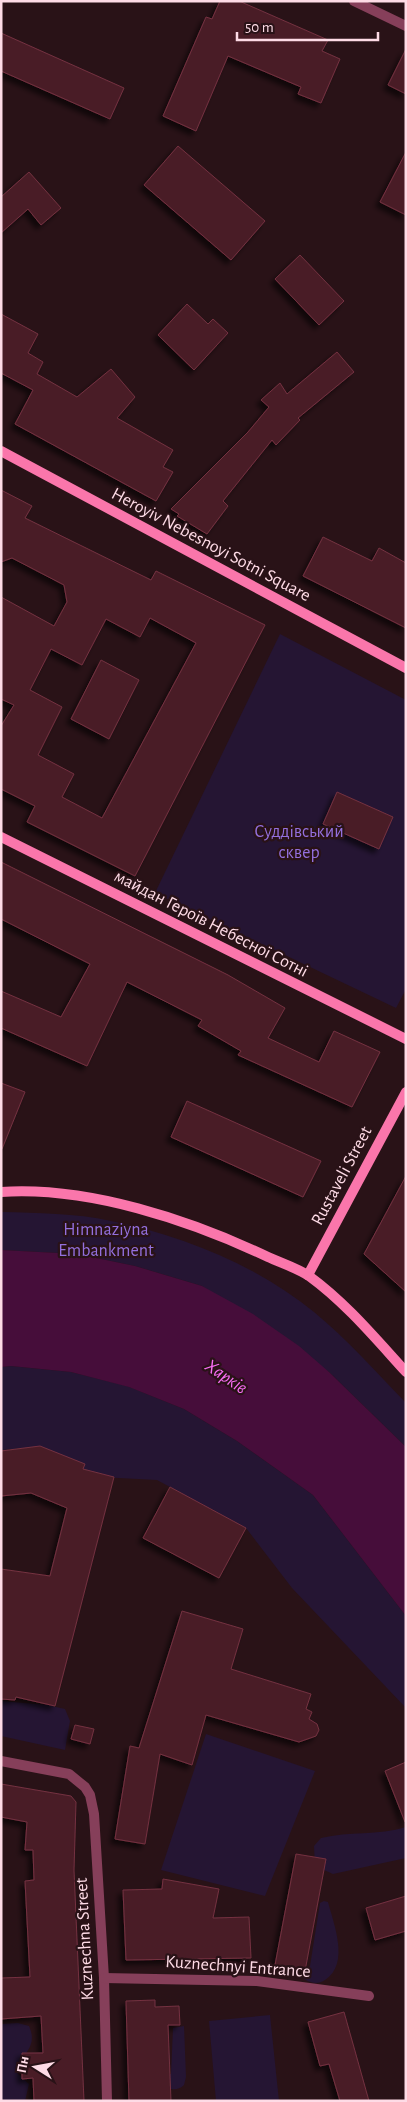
<svg xmlns="http://www.w3.org/2000/svg" width="407" height="2102" font-family="'Alegreya Sans',sans-serif">
  <style>
    .green { fill: #251533 }
    .water { fill: #460d3a }
    .building { fill: #491e28; stroke: #743140; fill-rule: evenodd; filter: url(#shadow) }
    .lines { fill: none; stroke-linecap: round; stroke-linejoin: round }
    .street { stroke: #863f5a; stroke-width: 10 }
    .secondary { stroke: #fa76ab; stroke-width: 10 }
    .labels { text-anchor: middle; dominant-baseline: central; stroke-width: 4.5; stroke-linejoin: round; paint-order: stroke }
    .street-label { font-size: 18px; fill: #fedbe6; stroke: #291217 }
    .park-label { font-size: 18px; fill: #9470de; stroke: #291217 }
    .water-label { font-size: 19px; font-style: italic; fill: #f96df4; stroke: #291217 }
  </style>
  <defs>
    <filter id="shadow"><feDropShadow dx="-4.5" dy="4.5" stdDeviation="2.5" flood-color="#0009"/></filter>
  </defs>
  <rect width="100%" height="100%" fill="#291217"/>
  <g class="green">
    <polygon points="280,634 406,700 406,989 396,1008 155,893"/>
    <path d="M1,1212c37,1 74,1 110,9 73,15 145,44 203,91 33,27 62,60 92,91v44l-77,-75 -127,-86 -67,-20 -58,-12 -76,-4z"/>
    <polygon points="11,1366 71,1372 127,1386 184,1409 237,1441 313,1495 406,1616 406,1708 292,1588 246,1528 157,1480 80,1476 41,1447 1,1450 1,1367"/>
    <polygon points="1,1701 47,1705 65,1709 70,1721 65,1750 1,1736"/>
    <polygon points="206,1734 315,1771 265,1896 161,1870"/>
    <path d="M406,1827v31l-73,16 -18,-8 -1,-20 7,-8c28,-7 57,-2 85,-11z"/>
    <path d="M324,1901l4,1c6,23 22,62 -3,78 -7,5 -16,3 -22,-2l-1,-4 8,-8 10,-63z"/>
    <polygon points="270,2015 279,2101 216,2101 209,2021"/>
    <path d="M18,2023l11,3c8,18 -2,26 -13,39l2,9 11,10 -4,17h-24v-77z"/>
    <path d="M184,2026l2,51 -2,8c-10,10 -25,0 -34,-8l21,-3 2,-46z"/>
  </g>
  <polygon class="water" points="1,1250 77,1254 135,1266 202,1286 253,1314 299,1346 329,1372 406,1447 406,1616 313,1495 237,1441 184,1409 129,1387 71,1372 11,1366 1,1367"/>
  <g class="building">
    <polygon points="220,1 239,1 328,40 322,51 340,59 321,103 298,94 301,87 228,56 196,131 163,116 206,17 212,19"/>
    <polygon points="1,33 124,88 110,119 1,71"/>
    <polygon points="406,49 406,94 388,85"/>
    <polygon points="178,146 265,221 231,260 144,185"/>
    <polygon points="406,152 406,215 380,202"/>
    <polygon points="29,172 61,208 41,225 28,209 1,233 1,197"/>
    <polygon points="300,255 344,301 319,325 275,279"/>
    <polygon points="187,304 208,324 213,319 228,333 194,370 158,335"/>
    <polygon points="1,314 38,334 28,353 43,362 37,374 77,397 111,369 135,397 117,418 173,450 163,467 173,472 156,501 15,424 33,390 1,373"/>
    <polygon points="337,352 354,372 298,418 300,420 276,445 272,440 223,501 228,506 207,534 177,516 179,514 171,509 248,432 269,407 261,400 280,383 287,394"/>
    <path d="M1,490l31,16 -7,12 126,62 5,-9 109,54 -130,251 -108,-54 8,-16 -34,-17v-63l13,-21 -13,-6v-102l53,29 13,-24 -3,-17 -52,-27 -11,4zM150,618l46,25 -94,175 -40,-21 12,-23 -36,-19 24,-48 -32,-17 21,-41 31,16 24,-46 34,18z"/>
    <polygon points="323,537 372,561 379,548 406,563 406,628 303,576"/>
    <polygon points="101,660 139,680 109,739 71,719"/>
    <polygon points="337,792 393,817 379,849 323,824"/>
    <polygon points="1,862 228,975 285,1008 268,1038 319,1062 334,1031 380,1052 352,1107 238,1055 241,1051 198,1026 202,1020 127,982 87,1066 1,1028 1,991 61,1017 90,964 1,919"/>
    <polygon points="1,1083 25,1092 2,1149 1,1149"/>
    <polygon points="187,1101 321,1161 303,1197 171,1137"/>
    <polygon points="406,1176 406,1292 364,1254"/>
    <polygon points="40,1446 85,1464 83,1469 114,1477 55,1706 16,1697 15,1700 1,1699 1,1569 50,1576 67,1508 31,1493 1,1496 1,1451"/>
    <polygon points="170,1487 246,1528 219,1578 143,1538"/>
    <polygon points="182,1611 243,1629 231,1669 311,1694 306,1709 312,1712 309,1719 317,1724 319,1730 316,1736 299,1742 206,1715 192,1765 160,1754 145,1844 115,1839 130,1746 139,1748"/>
    <polygon points="75,1725 94,1729 90,1744 71,1739"/>
    <polygon points="406,1762 406,1822 405,1822 385,1771"/>
    <polygon points="1,1784 71,1796 76,1802 74,1870 84,2101 34,2101 33,2078 22,2079 22,2053 43,2053 41,2016 1,2019 1,1978 30,1977 25,1881 34,1880 33,1850 25,1850 27,1822 1,1817"/>
    <polygon points="296,1854 326,1859 305,1971 275,1965"/>
    <polygon points="163,1879 219,1889 213,1918 249,1917 251,1958 126,1960 123,1890 162,1889"/>
    <polygon points="406,1896 406,1931 375,1940 366,1908"/>
    <polygon points="155,2000 155,2007 179,2006 180,2025 168,2025 171,2101 129,2101 126,2001"/>
    <polygon points="344,2012 355,2051 369,2101 340,2101 329,2064 320,2066 308,2022"/>
  </g>
  <g class="lines">
    <g class="street">
      <polyline points="354,1 406,26"/>
      <polyline points="1,1761 69,1774 85,1787 90,1795 94,1814 104,1978 107,2101"/>
      <polyline points="104,1978 257,1981 369,1996"/>
    </g>
    <g class="secondary">
      <polyline points="1,451 406,668"/>
      <polyline points="1,837 406,1039"/>
      <path d="M1,1192c87,-6 189,28 267,65 13,6 29,11 41,19 37,27 66,62 97,96"/>
      <polyline points="308,1275 406,1092"/>
    </g>
  </g>
  <g class="labels">
    <g class="street-label">
      <text transform="translate(211 545) rotate(28)">Heroyiv Nebesnoyi Sotni Square</text>
      <text transform="translate(211 924) rotate(27)">майдан Героїв Небесної Сотні</text>
      <text transform="translate(342 1176) rotate(-62)">Rustaveli Street</text>
      <text transform="translate(85 1939) rotate(-93)">Kuznechna Street</text>
      <text transform="translate(238 1967) rotate(4)">Kuznechnyi Entrance</text>
    </g>
    <g class="park-label">
      <text x="299" y="832">Суддівський<tspan x="299" dy="21">сквер</tspan></text>
      <text x="106" y="1230">Himnaziyna<tspan x="106" dy="21">Embankment</tspan></text>
    </g>
    <g class="water-label">
      <text transform="translate(226 1377) rotate(34)">Харків</text>
    </g>
  </g>
  <rect width="407" height="2102" fill="none" stroke="#fedbe6" stroke-width="5"/>
  <g transform="translate(35 2067) rotate(281)" stroke="#291217" stroke-width="4" paint-order="stroke">
  <path d="M0-4L9 19L0 12L-9 19Z" fill="#fedbe6"/>
  <text y="-8" font-size="14" font-weight="bold" text-anchor="middle" fill="#fedbe6">Пн</text>
  </g>
  <path d="M237 32v8h141v-8" fill="none" stroke="#fedbe6" stroke-width="2.5"/>
  <text x="245" y="32" font-size="15" fill="#fedbe6" stroke="#291217" stroke-width="4" paint-order="stroke">50 m</text>
</svg>
